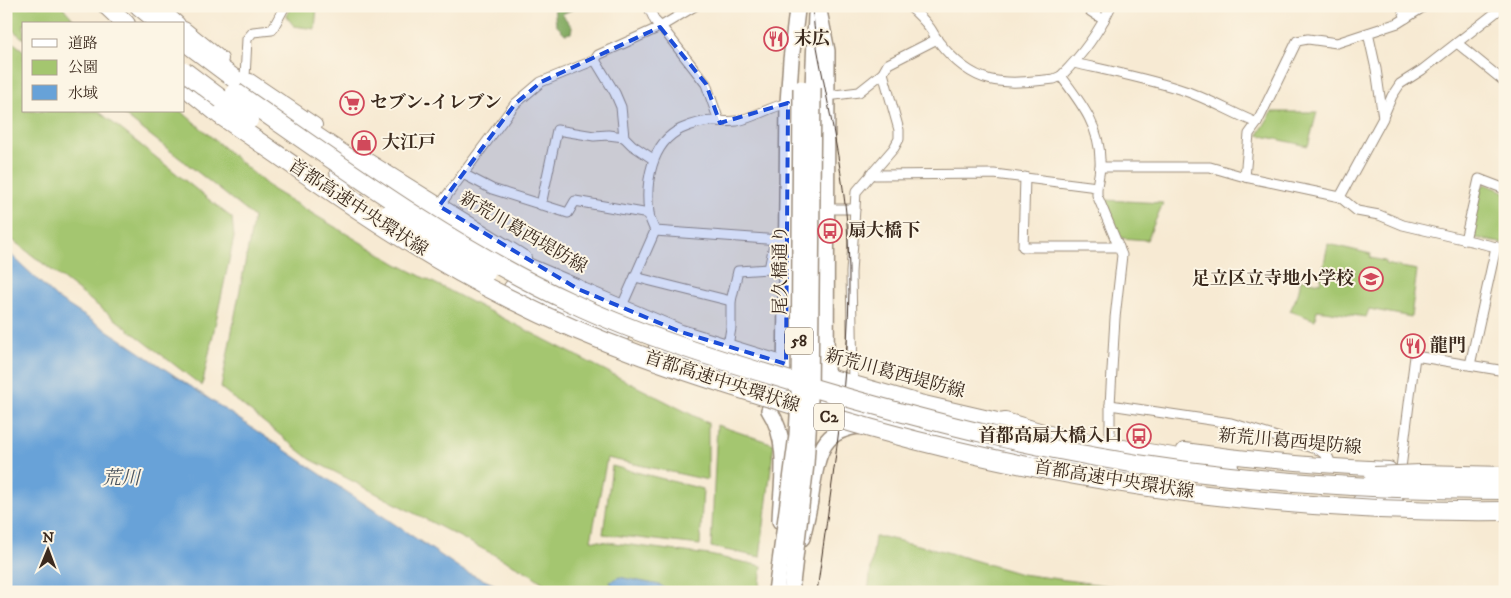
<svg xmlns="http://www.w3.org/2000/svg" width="1511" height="598" font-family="'IM FELL DW Pica','Noto Serif JP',serif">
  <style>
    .green { fill: #a4c66f; stroke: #707846 }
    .forest { fill: #83ab62; stroke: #5f6a40 }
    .water { fill: #67a2d8; stroke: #51667b }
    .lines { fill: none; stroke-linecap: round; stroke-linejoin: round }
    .street-casing { stroke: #998a78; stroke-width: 11 }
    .secondary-casing { stroke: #998a78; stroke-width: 16 }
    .primary-casing { stroke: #998a78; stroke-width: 18 }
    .highway-casing { stroke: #998a78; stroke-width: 20 }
    .street { stroke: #fff; stroke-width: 9 }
    .secondary { stroke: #fff; stroke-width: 14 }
    .primary { stroke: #fff; stroke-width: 15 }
    .highway { stroke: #fff; stroke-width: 18 }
    .tram { stroke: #3b2a1e; stroke-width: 1 }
    .primary-bridge-casing { stroke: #998a78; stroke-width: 18; stroke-linecap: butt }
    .highway-bridge-casing { stroke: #998a78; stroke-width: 20; stroke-linecap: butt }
    .primary-bridge { stroke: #fff; stroke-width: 15 }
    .highway-bridge { stroke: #fff; stroke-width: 18 }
    .marked { fill: #1d4ed8; fill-opacity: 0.2; stroke: #1d4ed8; stroke-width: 4; stroke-dasharray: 10 6; stroke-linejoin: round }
    .labels { text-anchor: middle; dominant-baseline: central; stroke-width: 4; stroke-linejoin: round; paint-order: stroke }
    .shield { fill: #fcf5e5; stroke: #75675a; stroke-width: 1 }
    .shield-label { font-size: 16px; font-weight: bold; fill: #3b2a1e }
    .poi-label { font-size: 18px; font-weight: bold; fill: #3b2a1e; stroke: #fcf5e5; text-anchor: start }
    .street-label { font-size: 18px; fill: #3b2a1e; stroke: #fcf5e5 }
    .water-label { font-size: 19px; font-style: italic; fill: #4a545f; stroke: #fcf5e5 }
  </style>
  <rect width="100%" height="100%" fill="#fcf5e5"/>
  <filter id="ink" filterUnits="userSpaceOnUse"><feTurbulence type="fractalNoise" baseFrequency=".02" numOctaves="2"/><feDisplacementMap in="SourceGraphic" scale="10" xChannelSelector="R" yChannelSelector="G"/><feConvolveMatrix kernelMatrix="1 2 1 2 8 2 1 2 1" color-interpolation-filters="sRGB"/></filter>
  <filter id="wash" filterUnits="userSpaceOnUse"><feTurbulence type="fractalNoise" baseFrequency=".0096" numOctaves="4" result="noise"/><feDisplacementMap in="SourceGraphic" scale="20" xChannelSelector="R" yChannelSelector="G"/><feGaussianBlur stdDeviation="1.12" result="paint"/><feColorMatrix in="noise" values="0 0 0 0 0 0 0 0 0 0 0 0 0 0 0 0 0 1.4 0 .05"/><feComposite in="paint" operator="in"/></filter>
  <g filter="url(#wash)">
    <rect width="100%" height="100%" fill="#f7ead3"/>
    <g class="green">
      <polygon points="6,6 62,6 77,24 24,24 24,39 6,25"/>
      <polygon points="291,6 317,6 315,29 294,26 286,16"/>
      <polygon points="6,37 24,51 24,111 98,111 232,218 234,237 202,386 6,235"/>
      <polygon points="119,111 181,111 273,190 397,264 708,423 708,480 607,458 591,540 709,555 762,566 759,592 556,592 529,573 310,459 221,388 254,217 204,177"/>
      <polygon points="1272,112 1317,112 1308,146 1258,135"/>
      <polygon points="1485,184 1505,192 1505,244 1471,237 1481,187"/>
      <polygon points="1105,200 1163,203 1147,240 1121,238"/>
      <polygon points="1328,244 1371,254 1370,258 1385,261 1385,264 1417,270 1411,317 1369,309 1366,317 1317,310 1315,320 1290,311 1298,294 1301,279 1320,283"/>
      <polygon points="717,425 774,444 760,557 711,547"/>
      <polygon points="612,466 703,489 700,545 603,534"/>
      <polygon points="875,537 883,537 943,551 1021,574 1156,592 868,592"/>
    </g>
    <polygon class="forest" points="554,6 580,6 562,14 572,27 571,33 565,34 556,25"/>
    <g class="water">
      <polygon points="6,250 58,299 119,338 464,571 511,592 22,592 6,581"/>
      <polygon points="619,577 660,585 670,592 616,592 610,582"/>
    </g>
  </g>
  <g filter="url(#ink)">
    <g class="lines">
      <g class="street-casing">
        <g id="street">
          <polyline points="648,6 655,21 664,30 706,84 719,121"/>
          <path d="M909,6c8,7 15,14 21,22 3,4 5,9 8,13 36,46 63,44 116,38l7,-3"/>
          <polyline points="1087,6 1090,11 1104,20"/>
          <polyline points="1401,6 1406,18"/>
          <polyline points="1457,43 1505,82"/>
          <polyline points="595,60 615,93 621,107 624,137 632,145 653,159"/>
          <path d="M1074,63c35,8 70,15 105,26 27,8 51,23 78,34"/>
          <polyline points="245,78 247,39 253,32 272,30 285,6"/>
          <polyline points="827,96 859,92 883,73 888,64 937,39"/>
          <polyline points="1383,117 1392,96 1400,84 1422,70 1504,6"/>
          <polyline points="1100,167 1210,167 1245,177 1340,197 1383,118 1376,69 1368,33"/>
          <polyline points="871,173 875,175 994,174 1097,187 1097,195 1122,255 1115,318 1110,405 1110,440"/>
          <polyline points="463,174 492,189 568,213 575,201 649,214"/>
          <polyline points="1025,177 1023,247 1119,247"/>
          <polyline points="1245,177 1249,134 1257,123 1297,41 1308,39 1337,43 1398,23 1425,6"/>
          <path d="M1097,187c1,-9 4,-18 3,-27 0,-34 -20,-58 -39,-84 20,-20 38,-44 50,-70"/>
          <polyline points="1340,197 1357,211 1379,215 1403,225 1505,249"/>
          <polyline points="541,205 557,130 594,136 608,135 624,137"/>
          <polyline points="439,206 515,104 541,82 595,60 598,55 660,27 695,6"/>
          <polyline points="826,209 855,209"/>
          <polyline points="655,231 779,240"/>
          <polyline points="1465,240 1479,179 1505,189"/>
          <polyline points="635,277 731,301"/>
          <path d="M622,306l33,-75c-2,-6 -6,-12 -6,-18 -4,-30 2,-70 32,-84 9,-4 23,-8 33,-8 8,0 15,1 23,0 18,-4 33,-14 51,-18"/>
          <polyline points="728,346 731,328 731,301 738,271 769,269 775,240"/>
          <polyline points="1470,365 1496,247"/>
          <polyline points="853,382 851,273 856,192 894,148 899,139 899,130 883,73"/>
          <polyline points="1110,405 1231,423 1319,450 1328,457 1332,466"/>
          <polyline points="1400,476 1415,356 1505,371"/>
        </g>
      </g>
      <g class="secondary-casing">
        <g id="secondary">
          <polyline points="158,6 178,24"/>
          <polyline points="184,29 221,59"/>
          <polyline points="250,81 315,125"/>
          <polyline points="362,157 524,258"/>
          <path d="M337,172c3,15 9,21 21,29"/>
          <polyline points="571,285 681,332 795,367"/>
          <polyline points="656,346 730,373 795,392"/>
          <polyline points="815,372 920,402 1015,424"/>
          <polyline points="815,399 858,412 1019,451"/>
          <path d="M1184,450c68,10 136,16 205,19"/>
          <polyline points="1360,501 1376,500 1398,494"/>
        </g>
      </g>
      <g class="primary-casing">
        <g id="primary">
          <polyline points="818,6 827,51 826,402"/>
          <polyline points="813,88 816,15"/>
          <polyline points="785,389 788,103 791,60 797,10"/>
          <path d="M769,410c22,33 12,74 11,111"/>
          <path d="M802,538c4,-17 8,-33 10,-50 6,-33 9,-59 49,-62"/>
        </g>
      </g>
      <g class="highway-casing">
        <g id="highway">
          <polyline points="107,6 126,24"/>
          <polyline points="139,6 161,24"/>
          <polyline points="184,41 268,104 462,234 511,260 578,289"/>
          <polyline points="184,86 220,115"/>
          <polyline points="513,288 571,316 621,333"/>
          <polyline points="1005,422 1056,437 1098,445 1229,466"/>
          <polyline points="1011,450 1060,461 1126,473"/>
        </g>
      </g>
      <use href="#street" class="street"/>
      <use href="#secondary" class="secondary"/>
      <use href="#primary" class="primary"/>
      <use href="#highway" class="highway"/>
      <path class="tram" d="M813,6c0,28 7,55 12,82 9,45 18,90 22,135 9,123 -14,247 -30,369"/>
      <g class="primary-bridge-casing">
        <g id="primary-bridge">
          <polyline points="776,592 797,435 799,397 801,88"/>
          <polyline points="791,592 806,464 810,400 813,88"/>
        </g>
      </g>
      <g class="highway-bridge-casing">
        <g id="highway-bridge">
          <polyline points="184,71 249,120"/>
          <path d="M235,92c108,75 215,154 335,210 76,36 157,60 237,84 122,36 245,67 372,84 107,14 217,20 326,20"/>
          <path d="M220,115c94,64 187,133 290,184 87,44 177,74 270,102 59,19 119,36 179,50 179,42 362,62 546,60"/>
          <polyline points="388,214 486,273"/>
          <polyline points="1374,476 1421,474 1505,476"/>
        </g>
      </g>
      <use href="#primary-bridge" class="primary-bridge"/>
      <use href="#highway-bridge" class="highway-bridge"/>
    </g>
  </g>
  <path class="marked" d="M660,27l46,57 14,39 68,-20 -2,261 -105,-32 -103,-43 -139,-83 76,-102 26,-22z"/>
  <defs>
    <g id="restaurant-ring" transform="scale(1.25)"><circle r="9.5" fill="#fcf5e5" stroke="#d1495b" stroke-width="1.5"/><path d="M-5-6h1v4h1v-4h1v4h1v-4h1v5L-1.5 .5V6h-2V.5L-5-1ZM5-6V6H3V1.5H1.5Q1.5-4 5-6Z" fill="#d1495b"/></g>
    <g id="supermarket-ring" transform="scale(1.25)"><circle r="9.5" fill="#fcf5e5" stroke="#d1495b" stroke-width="1.5"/><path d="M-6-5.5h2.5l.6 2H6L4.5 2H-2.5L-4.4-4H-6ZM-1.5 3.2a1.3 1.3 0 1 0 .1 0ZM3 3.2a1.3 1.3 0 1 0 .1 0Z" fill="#d1495b"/></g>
    <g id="shop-ring" transform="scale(1.25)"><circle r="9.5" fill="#fcf5e5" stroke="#d1495b" stroke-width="1.5"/><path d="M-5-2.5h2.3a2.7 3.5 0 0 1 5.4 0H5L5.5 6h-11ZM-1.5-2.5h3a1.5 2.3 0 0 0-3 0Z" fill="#d1495b"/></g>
    <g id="bus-ring" transform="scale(1.25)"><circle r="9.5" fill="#fcf5e5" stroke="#d1495b" stroke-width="1.5"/><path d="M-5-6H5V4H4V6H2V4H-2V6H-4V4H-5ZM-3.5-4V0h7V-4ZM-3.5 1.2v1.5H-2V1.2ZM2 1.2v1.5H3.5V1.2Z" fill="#d1495b"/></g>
    <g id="school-ring" transform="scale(1.25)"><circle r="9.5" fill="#fcf5e5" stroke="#d1495b" stroke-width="1.5"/><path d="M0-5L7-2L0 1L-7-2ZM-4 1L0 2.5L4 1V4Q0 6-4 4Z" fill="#d1495b"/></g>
  </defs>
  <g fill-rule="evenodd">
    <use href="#restaurant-ring" x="776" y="39"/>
    <use href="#supermarket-ring" x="352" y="103"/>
    <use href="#shop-ring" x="364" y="143"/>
    <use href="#bus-ring" x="830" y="231"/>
    <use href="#school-ring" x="1371" y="279"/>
    <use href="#restaurant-ring" x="1413" y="346"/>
    <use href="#bus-ring" x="1139" y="436"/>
  </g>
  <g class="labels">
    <g class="shield">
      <rect x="785" y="327.5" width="28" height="27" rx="4"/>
      <rect x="814" y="403.5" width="30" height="27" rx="4"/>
    </g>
    <g class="shield-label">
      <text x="799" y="341">58</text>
      <text x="829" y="417">C2</text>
    </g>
    <g class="poi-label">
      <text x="794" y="39">末広</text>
      <text x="370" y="103">セブン-イレブン</text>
      <text x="382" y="143">大江戸</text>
      <text x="848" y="231">扇大橋下</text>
      <text x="1354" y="279" text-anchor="end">足立区立寺地小学校</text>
      <text x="1430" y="346">龍門</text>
      <text x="1122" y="436" text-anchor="end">首都高扇大橋入口</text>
    </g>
    <g class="street-label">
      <text transform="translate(358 208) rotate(33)">首都高速中央環状線</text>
      <text transform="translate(523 233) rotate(30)">新荒川葛西堤防線</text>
      <text transform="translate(781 270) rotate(-90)">尾久橋通り</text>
      <text transform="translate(895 374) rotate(15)">新荒川葛西堤防線</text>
      <text transform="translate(722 382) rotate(18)">首都高速中央環状線</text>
      <text transform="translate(1290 442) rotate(5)">新荒川葛西堤防線</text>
      <text transform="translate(1114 480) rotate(9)">首都高速中央環状線</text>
    </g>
    <g class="water-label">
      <text x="121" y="478">荒川</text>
    </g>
  </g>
  <rect width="1511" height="598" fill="none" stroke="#fcf5e5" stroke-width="25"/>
  <rect x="22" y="22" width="162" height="90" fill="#fcf5e5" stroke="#afa495"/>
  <rect x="32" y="39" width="25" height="8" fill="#ffffff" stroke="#afa495"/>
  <text x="68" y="48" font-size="15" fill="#3b2a1e">道路</text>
  <rect x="32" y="60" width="25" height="15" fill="#a4c66f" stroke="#afa495"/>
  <text x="68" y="72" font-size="15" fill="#3b2a1e">公園</text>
  <rect x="32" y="85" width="25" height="15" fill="#67a2d8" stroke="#afa495"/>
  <text x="68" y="98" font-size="15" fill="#3b2a1e">水域</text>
  <g transform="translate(48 550) rotate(1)" stroke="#fcf5e5" stroke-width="4" paint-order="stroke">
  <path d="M0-4L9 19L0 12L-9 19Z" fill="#3b2a1e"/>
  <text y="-8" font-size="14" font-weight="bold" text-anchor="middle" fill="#3b2a1e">N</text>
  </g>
</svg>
